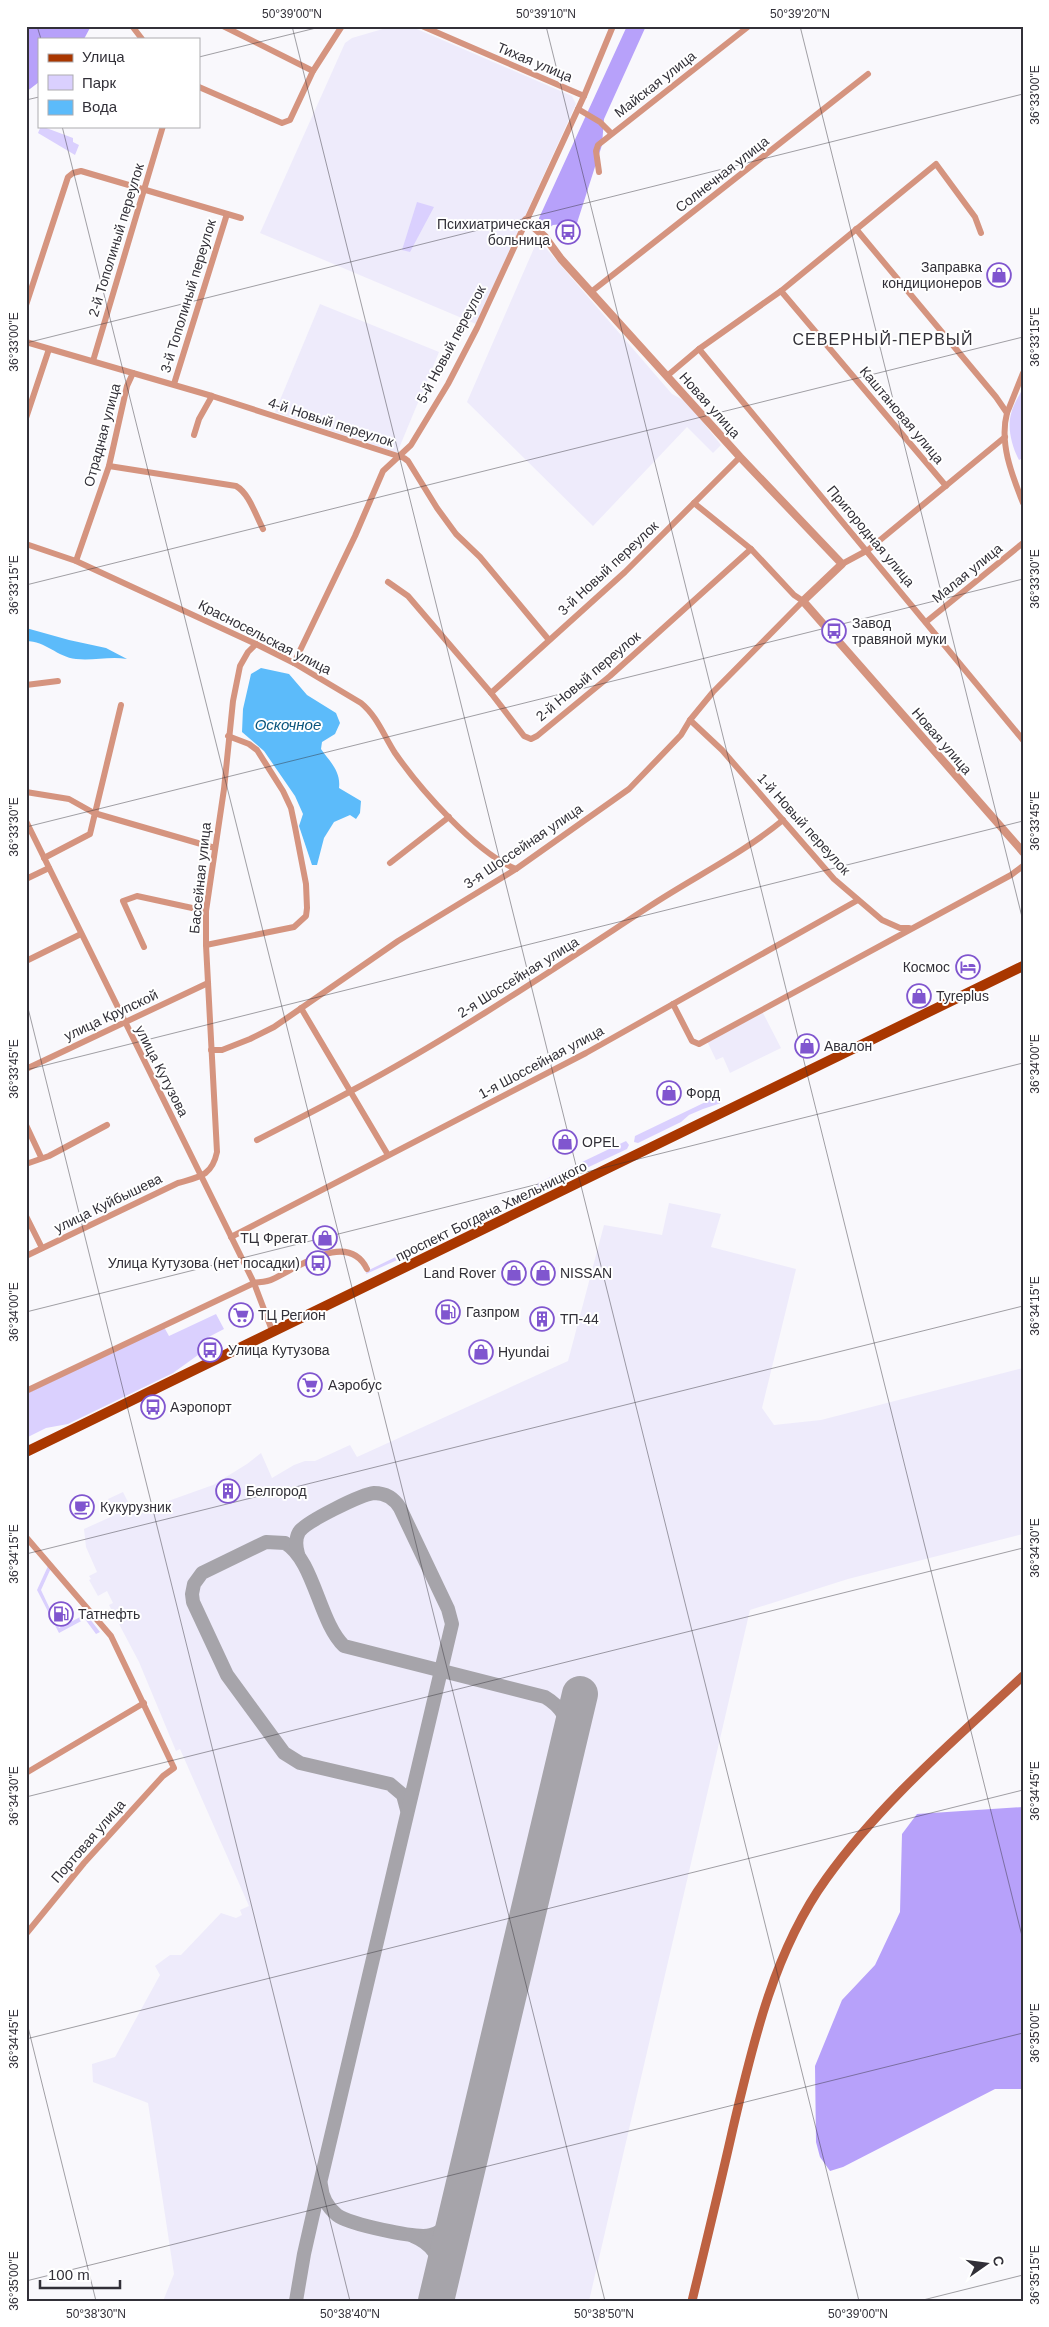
<svg xmlns="http://www.w3.org/2000/svg" width="1049" height="2327" font-family="Helvetica,sans-serif">
  <style>
    .built { fill: #eeebfb }
    .green { fill: #dad0fe }
    .forest { fill: #b7a1fa }
    .water { fill: #5cbbfa }
    .lines { fill: none; stroke-linecap: round; stroke-linejoin: round }
    .taxiway { stroke: #a6a4aa; stroke-width: 14 }
    .runway { stroke: #a6a4aa; stroke-width: 36 }
    .minor { stroke: #d5947f; stroke-width: 6 }
    .tertiary { stroke: #d5947f; stroke-width: 8 }
    .secondary { stroke: #bd6141; stroke-width: 9 }
    .primary { stroke: #a93700; stroke-width: 10 }
    .ticks { fill: none; stroke: #323038; stroke-width: 1; stroke-opacity: 0.45 }
    .labels { text-anchor: middle; dominant-baseline: central; stroke-width: 4; stroke-linejoin: round; paint-order: stroke }
    .street-label { font-size: 14px; fill: #323038; stroke: #fff }
    .poi-label { font-size: 14px; fill: #323038; stroke: #fff; text-anchor: start }
    .water-label { font-size: 15px; font-style: italic; fill: #08547c; stroke: #fff }
    .quarter-label { font-size: 16px; letter-spacing: 1px; fill: #323038; stroke: #fff }
    .neatline { fill: none; stroke: #323038; stroke-width: 2 }
    .ticks-label { font-size: 12px; text-anchor: middle; fill: #323038 }
  </style>
  <rect width="100%" height="100%" fill="#f9f8fc"/>
  <g class="built">
    <polygon points="393,26 410,26 572,96 576,104 476,324 260,233 345,43 352,38"/>
    <polygon points="538,239 672,394 687,402 721,445 713,453 687,427 593,526 467,402"/>
    <polygon points="320,304 439,352 397,453 275,412"/>
    <polygon points="763,1013 781,1048 730,1073 723,1057 716,1060 707,1041"/>
    <polygon points="669,1203 721,1214 711,1247 796,1269 762,1408 774,1425 821,1420 1023,1368 1023,1534 848,1579 750,1610 589,2301 163,2301 174,2274 148,2103 93,2082 92,2064 115,2057 160,1975 155,1966 170,1955 181,1955 221,1913 236,1918 242,1915 240,1910 249,1906 180,1749 176,1751 139,1662 109,1605 113,1603 107,1591 98,1596 89,1580 91,1579 89,1576 97,1572 86,1547 84,1529 115,1515 108,1499 123,1492 134,1514 146,1510 157,1511 157,1505 213,1485 247,1464 261,1453 272,1478 294,1465 305,1461 315,1461 350,1445 357,1457 568,1361 604,1225 662,1235"/>
  </g>
  <g class="green">
    <polygon points="41,126 73,138 73,142 79,145 75,155 38,133"/>
    <polygon points="417,202 434,207 410,252 402,250"/>
    <path d="M1023,388v70l-4,2c-7,-13 -12,-32 -8,-46 2,-9 8,-18 12,-26z"/>
    <polygon points="718,1096 722,1097 721,1103 703,1109 689,1115 681,1122 638,1143 634,1142 635,1136"/>
    <polygon points="626,1141 629,1145 627,1149 542,1189 537,1189 538,1183"/>
    <polygon points="422,1244 425,1245 424,1248 366,1274 367,1271"/>
    <polygon points="216,1314 224,1329 201,1341 205,1350 173,1373 68,1424 46,1428 26,1438 26,1394 164,1327 169,1336"/>
    <polygon points="48,1566 51,1568 41,1590 59,1628 86,1614 100,1632 96,1634 85,1619 59,1633 37,1590"/>
  </g>
  <g class="forest">
    <polygon points="26,26 91,26 84,39 39,39 39,82 26,92"/>
    <polygon points="627,26 646,26 604,119 602,145 577,223 567,228 563,224 553,225 546,230 539,226 539,218"/>
    <polygon points="1023,1807 1023,2089 995,2089 843,2167 830,2171 820,2157 816,2142 815,2066 842,2000 875,1965 900,1912 902,1834 917,1814"/>
  </g>
  <g class="water">
    <path d="M26,628l43,12 37,8 21,11c-17,-3 -34,2 -51,0 -19,-2 -30,-18 -50,-18z"/>
    <path d="M261,668l28,6 18,21 29,18 4,10 -5,11 -13,8 -1,7c9,13 20,22 18,39l22,13 -1,12 -4,6 -6,-4 -16,7 -10,16 -7,27h-5l-13,-39 4,-12 -8,-18 -31,-45 -22,-19 1,-23 8,-35z"/>
  </g>
  <g class="lines">
    <g class="taxiway">
      <path d="M407,1810l-4,-15 -13,-11 -90,-21 -16,-10 -57,-78 -34,-73 -1,-8 2,-10 8,-11 64,-31 19,1c29,17 34,79 59,103l201,51c17,10 24,23 24,42"/>
      <path d="M321,2185c1,12 6,22 16,30 11,9 80,24 94,20 14,-4 21,-13 27,-26"/>
      <path d="M413,2236c22,9 31,27 27,50"/>
      <path d="M296,2301l8,-47 17,-75 131,-555 -4,-15 -48,-101c-6,-10 -15,-15 -26,-15 -12,1 -69,29 -75,39 -4,7 -3,15 -1,22"/>
    </g>
    <polyline class="runway" points="436,2301 580,1694"/>
    <g class="minor">
      <polyline points="132,26 142,39"/>
      <polyline points="223,26 313,71"/>
      <polyline points="422,26 584,96"/>
      <polyline points="199,87 282,123 290,120 313,71 342,26"/>
      <polyline points="578,109 600,122 611,133"/>
      <polyline points="599,172 596,151 598,145 749,26"/>
      <path d="M856,229l140,168 11,16c-8,30 5,62 16,90"/>
      <polyline points="781,291 946,486"/>
      <polyline points="591,292 868,74"/>
      <polyline points="26,305 68,177 73,173 81,171 241,218"/>
      <polyline points="26,342 212,396 404,458 408,461 437,508 456,534 480,557 549,640"/>
      <polyline points="699,349 1023,740"/>
      <polyline points="93,361 163,126"/>
      <polyline points="667,376 699,349 781,291 936,164 975,217 981,233"/>
      <polyline points="174,384 227,214"/>
      <polyline points="1007,413 1023,373"/>
      <polyline points="26,418 49,349"/>
      <polyline points="194,435 199,419 212,396"/>
      <path d="M109,466l127,20c13,7 20,30 27,43"/>
      <path d="M26,544l50,17 180,83 38,19 67,40c16,13 23,33 34,50 25,36 81,100 121,116"/>
      <polyline points="76,561 109,466 127,386 133,373"/>
      <polyline points="842,564 868,550 1005,437"/>
      <polyline points="388,582 408,596 491,693 524,736 531,739 537,736 610,676 751,549"/>
      <polyline points="926,622 1023,543"/>
      <polyline points="294,663 355,536 383,471 411,445 448,384 477,328 584,96 613,26"/>
      <polyline points="26,685 58,681"/>
      <polyline points="491,693 625,572 740,457"/>
      <polyline points="690,720 722,750 834,879 882,920 900,928 909,928"/>
      <polyline points="26,792 69,799 94,813 215,848"/>
      <polyline points="26,821 254,1283 273,1333"/>
      <polyline points="44,858 90,834 121,705"/>
      <polyline points="390,863 449,817"/>
      <polyline points="26,879 49,868"/>
      <polyline points="206,945 294,927 306,916 307,908 306,884 295,827 291,808 283,791 257,750 249,744 228,736"/>
      <polyline points="144,947 123,901 137,896 206,911"/>
      <polyline points="26,961 81,934"/>
      <polyline points="673,1004 692,1041 699,1044 1011,875 1023,866"/>
      <polyline points="301,1008 388,1155"/>
      <polyline points="211,1050 222,1050 250,1039 274,1027 398,941 516,869 629,789 681,735 690,720 713,692 803,601 794,595 751,549 694,503"/>
      <polyline points="26,1069 208,983"/>
      <polyline points="26,1125 41,1157"/>
      <path d="M257,1140c31,-16 63,-32 94,-49 103,-55 201,-121 299,-185 44,-29 92,-52 133,-86"/>
      <polyline points="26,1164 49,1156 107,1125"/>
      <polyline points="26,1216 42,1248"/>
      <polyline points="231,1237 586,1053 858,900"/>
      <path d="M26,1256l152,-73c21,-6 34,-7 39,-31l-11,-207v-34l18,-122 9,-88 7,-35 8,-14 8,-8"/>
      <path d="M26,1391l228,-108c6,-1 13,-1 19,-4 26,-12 75,-49 94,-10"/>
      <polyline points="26,1537 111,1636 174,1768 163,1776 84,1863 26,1934"/>
      <polyline points="26,1773 144,1703"/>
    </g>
    <polyline class="tertiary" points="526,220 545,237 561,259 740,457 842,564 803,601 1023,852"/>
    <path class="secondary" d="M692,2301c14,-58 28,-115 41,-173 20,-85 41,-177 93,-249 55,-77 129,-139 197,-203"/>
    <polyline class="primary" points="26,1452 1023,966"/>
  </g>
  <path class="ticks" d="M37,26l4,13M292,26l567,2275M546,26l477,1914M800,26l223,895M199,57l125,-31M26,100l13,-3M62,126l543,2175M26,343l997,-249M26,585l997,-248M26,827l997,-248M26,1000l324,1301M26,1070l997,-249M26,1312l997,-249M26,1554l997,-248M26,1797l997,-249M26,2019l70,282M26,2039l997,-249M26,2281l997,-248M919,2301l104,-26"/>
  <defs>
    <g id="bus-ring" transform="scale(1.25)"><circle r="9.5" fill="#fff" stroke="#8056cf" stroke-width="1.5"/><path d="M-5-6H5V4H4V6H2V4H-2V6H-4V4H-5ZM-3.5-4V0h7V-4ZM-3.5 1.2v1.5H-2V1.2ZM2 1.2v1.5H3.5V1.2Z" fill="#8056cf"/></g>
    <g id="shop-ring" transform="scale(1.25)"><circle r="9.5" fill="#fff" stroke="#8056cf" stroke-width="1.5"/><path d="M-5-2.5h2.3a2.7 3.5 0 0 1 5.4 0H5L5.5 6h-11ZM-1.5-2.5h3a1.5 2.3 0 0 0-3 0Z" fill="#8056cf"/></g>
    <g id="hotel-ring" transform="scale(1.25)"><circle r="9.5" fill="#fff" stroke="#8056cf" stroke-width="1.5"/><path d="M-6-4.5h1.5V1H6V5H4.5V3h-9V5H-6ZM-4 0a1.8 1.8 0 1 1 3.6 0ZM.5 0V-2.5h3Q6-2.5 6 0Z" fill="#8056cf"/></g>
    <g id="fuel-ring" transform="scale(1.25)"><circle r="9.5" fill="#fff" stroke="#8056cf" stroke-width="1.5"/><path d="M-5.5-6h7V0h2V4h1.3V-2.5L3-4.5l.8-.8L6-3V5H2.5V1h-1V6h-7ZM-4.2-4.7v3.2H.2V-4.7Z" fill="#8056cf"/></g>
    <g id="supermarket-ring" transform="scale(1.25)"><circle r="9.5" fill="#fff" stroke="#8056cf" stroke-width="1.5"/><path d="M-6-5.5h2.5l.6 2H6L4.5 2H-2.5L-4.4-4H-6ZM-1.5 3.2a1.3 1.3 0 1 0 .1 0ZM3 3.2a1.3 1.3 0 1 0 .1 0Z" fill="#8056cf"/></g>
    <g id="building-ring" transform="scale(1.25)"><circle r="9.5" fill="#fff" stroke="#8056cf" stroke-width="1.5"/><path d="M-4-6H4V6H1V3H-1V6H-4ZM-2.5-4.3h1.7v1.8h-1.7ZM.8-4.3h1.7v1.8H.8ZM-2.5-1h1.7V.8h-1.7ZM.8-1h1.7V.8H.8Z" fill="#8056cf"/></g>
    <g id="cafe-ring" transform="scale(1.25)"><circle r="9.5" fill="#fff" stroke="#8056cf" stroke-width="1.5"/><path d="M-5.5-4.5H6V0H3Q3 3.5 0 3.5H-2.5Q-5.5 3.5-5.5 0ZM3-3.2v2h1.7v-2ZM-6 4.5H4V6H-6Z" fill="#8056cf"/></g>
  </defs>
  <g fill-rule="evenodd">
    <use href="#bus-ring" x="568" y="232"/>
    <use href="#shop-ring" x="999" y="275"/>
    <use href="#bus-ring" x="834" y="631"/>
    <use href="#hotel-ring" x="968" y="967"/>
    <use href="#shop-ring" x="919" y="996"/>
    <use href="#shop-ring" x="807" y="1046"/>
    <use href="#shop-ring" x="669" y="1093"/>
    <use href="#shop-ring" x="565" y="1142"/>
    <use href="#shop-ring" x="325" y="1238"/>
    <use href="#bus-ring" x="318" y="1263"/>
    <use href="#shop-ring" x="514" y="1273"/>
    <use href="#shop-ring" x="543" y="1273"/>
    <use href="#fuel-ring" x="448" y="1312"/>
    <use href="#supermarket-ring" x="241" y="1315"/>
    <use href="#building-ring" x="542" y="1319"/>
    <use href="#bus-ring" x="210" y="1350"/>
    <use href="#shop-ring" x="481" y="1352"/>
    <use href="#supermarket-ring" x="310" y="1385"/>
    <use href="#bus-ring" x="153" y="1407"/>
    <use href="#building-ring" x="228" y="1491"/>
    <use href="#cafe-ring" x="82" y="1507"/>
    <use href="#fuel-ring" x="61" y="1614"/>
  </g>
  <g class="labels">
    <g class="street-label">
      <text transform="translate(535 62) rotate(23)">Тихая улица</text>
      <text transform="translate(655 84) rotate(-38)">Майская улица</text>
      <text transform="translate(722 174) rotate(-38)">Солнечная улица</text>
      <text transform="translate(116 240) rotate(-73)">2-й Тополиный переулок</text>
      <text transform="translate(188 296) rotate(-73)">3-й Тополиный переулок</text>
      <text transform="translate(451 344) rotate(-62)">5-й Новый переулок</text>
      <text transform="translate(710 405) rotate(48)">Новая улица</text>
      <text transform="translate(902 415) rotate(50)">Каштановая улица</text>
      <text transform="translate(331 422) rotate(18)">4-й Новый переулок</text>
      <text transform="translate(102 435) rotate(-75)">Отрадная улица</text>
      <text transform="translate(871 536) rotate(50)">Пригородная улица</text>
      <text transform="translate(608 568) rotate(-43)">3-й Новый переулок</text>
      <text transform="translate(967 573) rotate(-39)">Малая улица</text>
      <text transform="translate(265 637) rotate(27)">Красносельская улица</text>
      <text transform="translate(588 676) rotate(-40)">2-й Новый переулок</text>
      <text transform="translate(942 741) rotate(49)">Новая улица</text>
      <text transform="translate(804 824) rotate(48)">1-й Новый переулок</text>
      <text transform="translate(523 846) rotate(-34)">3-я Шоссейная улица</text>
      <text transform="translate(200 878) rotate(-84)">Бассейная улица</text>
      <text transform="translate(518 977) rotate(-32)">2-я Шоссейная улица</text>
      <text transform="translate(111 1015) rotate(-25)">улица Крупской</text>
      <text transform="translate(541 1062) rotate(-28)">1-я Шоссейная улица</text>
      <text transform="translate(162 1071) rotate(63)">улица Кутузова</text>
      <text transform="translate(108 1203) rotate(-26)">улица Куйбышева</text>
      <text transform="translate(491 1211) rotate(-26)">проспект Богдана Хмельницкого</text>
      <text transform="translate(88 1841) rotate(-49)">Портовая улица</text>
    </g>
    <g class="poi-label">
      <text x="550" y="224" text-anchor="end">Психиатрическая<tspan x="550" dy="16">больница</tspan></text>
      <text x="982" y="267" text-anchor="end">Заправка<tspan x="982" dy="16">кондиционеров</tspan></text>
      <text x="852" y="623">Завод<tspan x="852" dy="16">травяной муки</tspan></text>
      <text x="950" y="967" text-anchor="end">Космос</text>
      <text x="936" y="996">Tyreplus</text>
      <text x="824" y="1046">Авалон</text>
      <text x="686" y="1093">Форд</text>
      <text x="582" y="1142">OPEL</text>
      <text x="308" y="1238" text-anchor="end">ТЦ Фрегат</text>
      <text x="300" y="1263" text-anchor="end">Улица Кутузова (нет посадки)</text>
      <text x="496" y="1273" text-anchor="end">Land Rover</text>
      <text x="560" y="1273">NISSAN</text>
      <text x="466" y="1312">Газпром</text>
      <text x="258" y="1315">ТЦ Регион</text>
      <text x="560" y="1319">ТП-44</text>
      <text x="228" y="1350">Улица Кутузова</text>
      <text x="498" y="1352">Hyundai</text>
      <text x="328" y="1385">Аэробус</text>
      <text x="170" y="1407">Аэропорт</text>
      <text x="246" y="1491">Белгород</text>
      <text x="100" y="1507">Кукурузник</text>
      <text x="78" y="1614">Татнефть</text>
    </g>
    <g class="water-label">
      <text x="288" y="724">Оскочное</text>
    </g>
    <g class="quarter-label">
      <text x="883" y="339">СЕВЕРНЫЙ-ПЕРВЫЙ</text>
    </g>
  </g>
  <rect width="1049" height="2327" fill="none" stroke="#ffffff" stroke-width="55"/>
  <rect x="38" y="38" width="162" height="90" fill="#ffffff" stroke="#adacaf"/>
  <rect x="48" y="54" width="25" height="8" fill="#a93700" stroke="#adacaf"/>
  <text x="82" y="62" font-size="15" fill="#323038">Улица</text>
  <rect x="48" y="75" width="25" height="15" fill="#dad0fe" stroke="#adacaf"/>
  <text x="82" y="88" font-size="15" fill="#323038">Парк</text>
  <rect x="48" y="100" width="25" height="15" fill="#5cbbfa" stroke="#adacaf"/>
  <text x="82" y="112" font-size="15" fill="#323038">Вода</text>
  <g transform="translate(986 2264) rotate(76)" stroke="#ffffff" stroke-width="4" paint-order="stroke">
  <path d="M0-4L9 19L0 12L-9 19Z" fill="#323038"/>
  <text y="-8" font-size="14" font-weight="bold" text-anchor="middle" fill="#323038">С</text>
  </g>
  <path d="M40 2280v8h80v-8" fill="none" stroke="#323038" stroke-width="2.5"/>
  <text x="48" y="2280" font-size="15" fill="#323038" stroke="#ffffff" stroke-width="4" paint-order="stroke">100 m</text>
  <rect x="28" y="28" width="994" height="2272" class="neatline"/>
  <g class="ticks-label">
    <text x="292" y="18">50°39'00"N</text>
    <text x="546" y="18">50°39'10"N</text>
    <text x="800" y="18">50°39'20"N</text>
    <text transform="translate(1035 95) rotate(-90)" y="4">36°33'00"E</text>
    <text transform="translate(1035 337) rotate(-90)" y="4">36°33'15"E</text>
    <text transform="translate(14 342) rotate(-90)" y="4">36°33'00"E</text>
    <text transform="translate(1035 579) rotate(-90)" y="4">36°33'30"E</text>
    <text transform="translate(14 585) rotate(-90)" y="4">36°33'15"E</text>
    <text transform="translate(1035 821) rotate(-90)" y="4">36°33'45"E</text>
    <text transform="translate(14 827) rotate(-90)" y="4">36°33'30"E</text>
    <text transform="translate(1035 1064) rotate(-90)" y="4">36°34'00"E</text>
    <text transform="translate(14 1069) rotate(-90)" y="4">36°33'45"E</text>
    <text transform="translate(1035 1306) rotate(-90)" y="4">36°34'15"E</text>
    <text transform="translate(14 1312) rotate(-90)" y="4">36°34'00"E</text>
    <text transform="translate(1035 1548) rotate(-90)" y="4">36°34'30"E</text>
    <text transform="translate(14 1554) rotate(-90)" y="4">36°34'15"E</text>
    <text transform="translate(1035 1791) rotate(-90)" y="4">36°34'45"E</text>
    <text transform="translate(14 1796) rotate(-90)" y="4">36°34'30"E</text>
    <text transform="translate(1035 2033) rotate(-90)" y="4">36°35'00"E</text>
    <text transform="translate(14 2039) rotate(-90)" y="4">36°34'45"E</text>
    <text transform="translate(1035 2275) rotate(-90)" y="4">36°35'15"E</text>
    <text transform="translate(14 2281) rotate(-90)" y="4">36°35'00"E</text>
    <text x="96" y="2318">50°38'30"N</text>
    <text x="350" y="2318">50°38'40"N</text>
    <text x="604" y="2318">50°38'50"N</text>
    <text x="858" y="2318">50°39'00"N</text>
  </g>
</svg>
